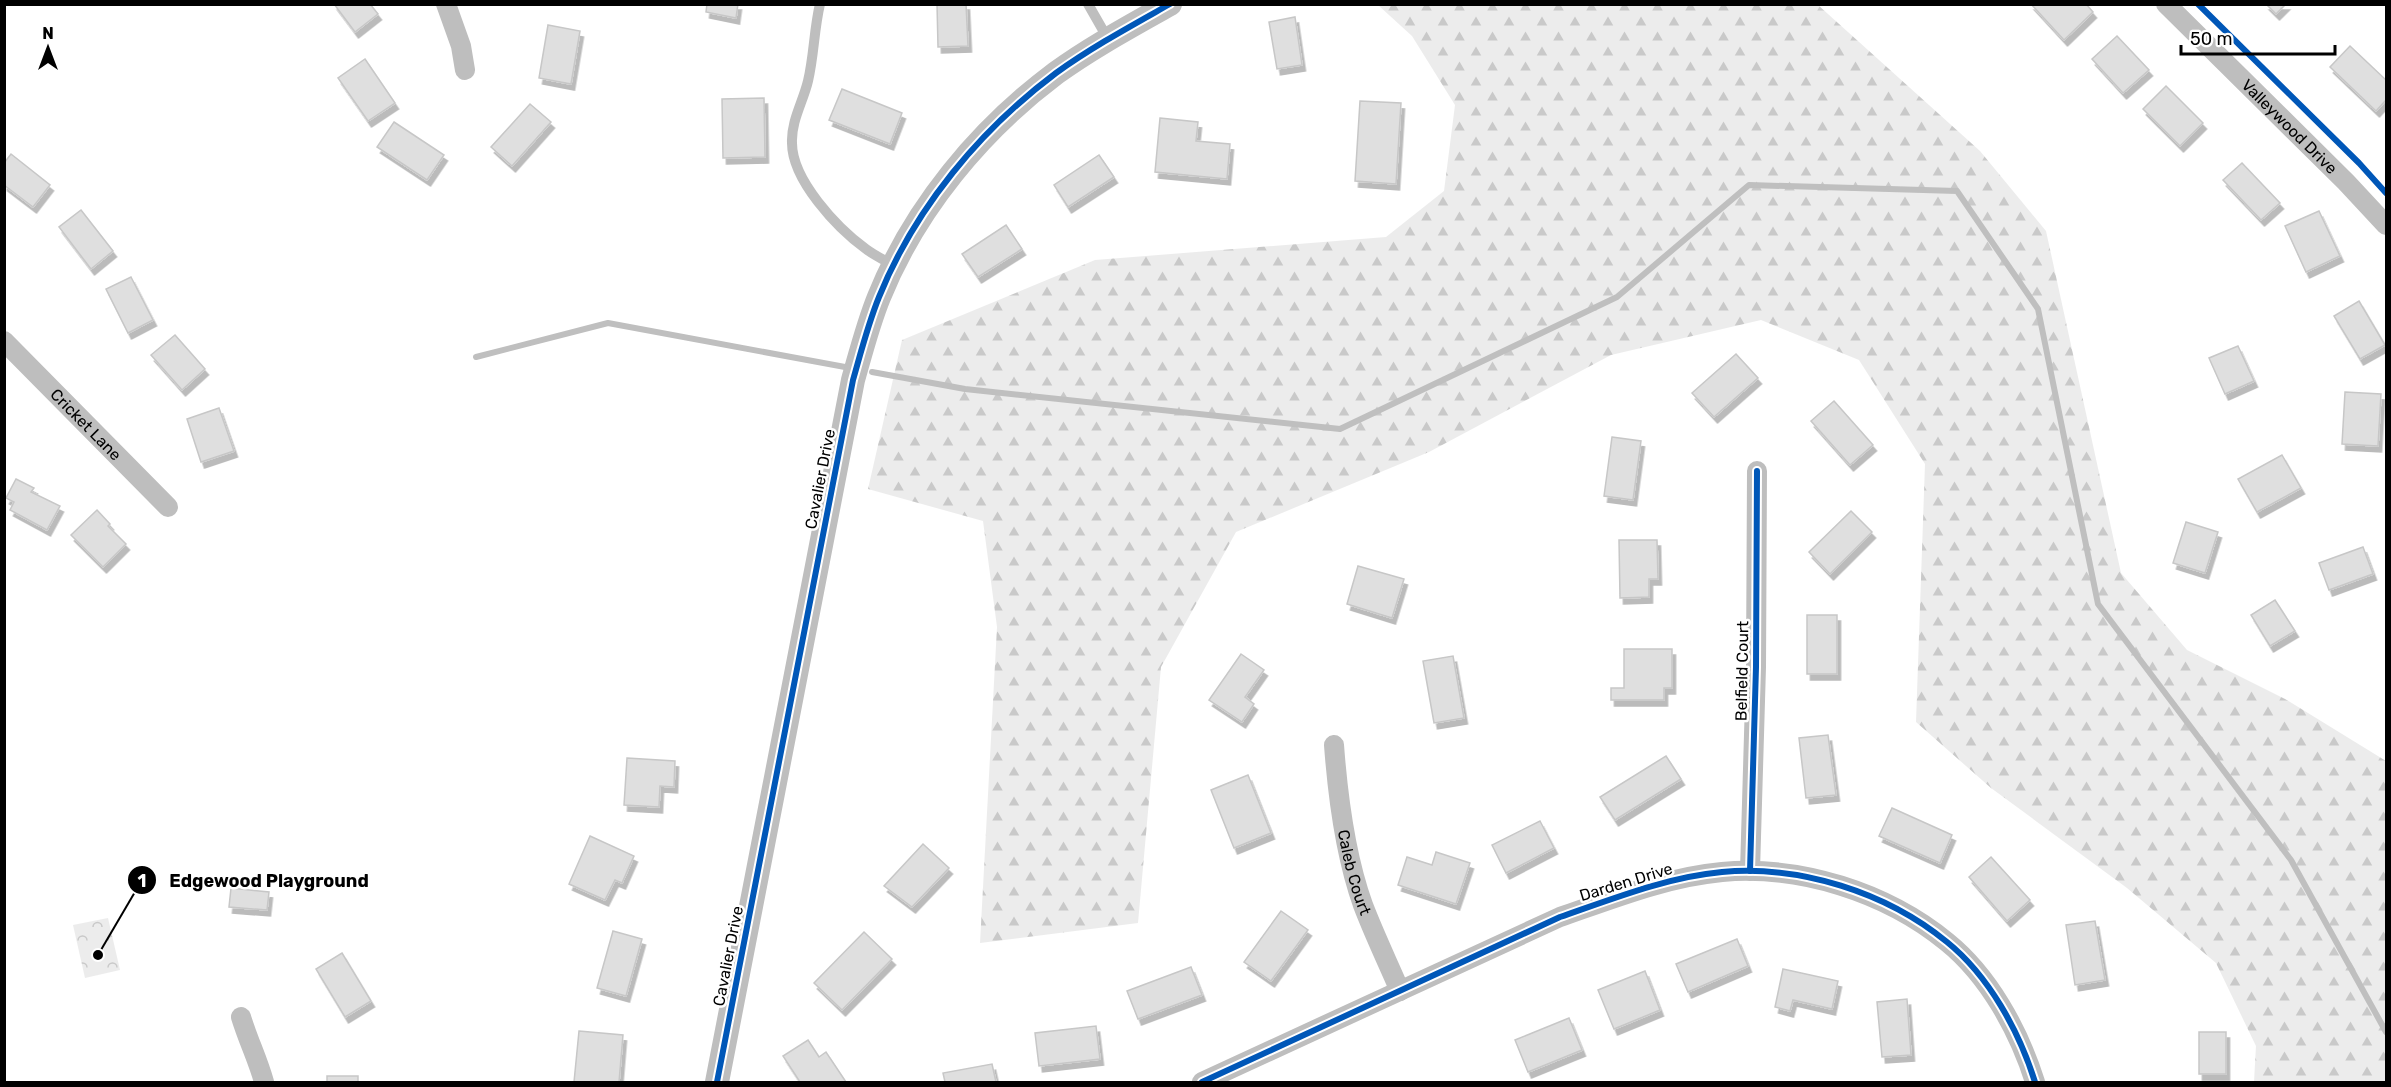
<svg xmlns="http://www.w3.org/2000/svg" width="2391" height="1087" font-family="Rubik,sans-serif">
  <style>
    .forest { fill: url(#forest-firs) }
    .park { fill: url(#park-crowns) }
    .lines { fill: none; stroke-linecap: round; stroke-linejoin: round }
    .stream { stroke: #bfbfbf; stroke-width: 6 }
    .building { fill: #dfdfdf; stroke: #c7c7c7; stroke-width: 1.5; filter: url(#shadow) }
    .service { stroke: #bebebe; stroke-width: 10 }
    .minor { stroke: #bebebe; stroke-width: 20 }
    .tertiary { stroke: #bebebe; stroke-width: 24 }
    .cycleway-casing { stroke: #fff; stroke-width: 10 }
    .cycleway { stroke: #0057b8; stroke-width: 6 }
    .labels { text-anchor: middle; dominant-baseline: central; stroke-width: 5; stroke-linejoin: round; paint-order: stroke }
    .street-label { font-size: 16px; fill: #000; stroke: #fff }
    .leader { fill: none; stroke: #000; stroke-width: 2 }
    .callout-dot { fill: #000; stroke: #fff; stroke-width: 2 }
    .mark-label { font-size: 18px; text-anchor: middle; font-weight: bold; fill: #fff }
    .callout-label { font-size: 18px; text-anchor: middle; font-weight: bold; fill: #000; stroke: #fff; stroke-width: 5; stroke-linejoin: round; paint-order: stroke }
  </style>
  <defs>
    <pattern id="forest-firs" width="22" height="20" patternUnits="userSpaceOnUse" patternTransform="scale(1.5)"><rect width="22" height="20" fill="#ececec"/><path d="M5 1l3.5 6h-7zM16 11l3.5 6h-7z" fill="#c9c9c9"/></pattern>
    <pattern id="park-crowns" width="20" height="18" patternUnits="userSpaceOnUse" patternTransform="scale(1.5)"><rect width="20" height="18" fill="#ececec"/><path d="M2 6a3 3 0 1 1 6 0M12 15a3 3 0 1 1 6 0" fill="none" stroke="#c9c9c9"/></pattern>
    <filter id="shadow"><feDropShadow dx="3.5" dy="6" stdDeviation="0" flood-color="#0004"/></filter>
  </defs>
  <rect width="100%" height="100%" fill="#fff"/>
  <polygon class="forest" points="1378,5 1818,5 1980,151 2046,231 2121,573 2187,650 2285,699 2386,761 2386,1082 2254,1082 2256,1046 2216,963 2127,888 1991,788 1916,722 1925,464 1859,360 1761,320 1611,355 1429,452 1236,532 1161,667 1138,923 980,943 997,627 983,521 868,489 902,340 1095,260 1386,237 1444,191 1455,105 1412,36"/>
  <polygon class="park" points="108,918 120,970 85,978 73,925"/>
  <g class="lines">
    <g class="stream">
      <polyline points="476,357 608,323 845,367"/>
      <polyline points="872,372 965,389 1340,429 1617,297 1749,185 1957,191 2038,309 2098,604 2291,860 2386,1032"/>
    </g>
  </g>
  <g class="building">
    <polygon points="334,4 370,4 378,14 355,32"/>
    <polygon points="707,4 738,4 736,18 706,12"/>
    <polygon points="937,4 966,4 968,46 938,47"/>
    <polygon points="2031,4 2086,4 2093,12 2064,40"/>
    <polygon points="2266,4 2286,4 2276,14"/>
    <polygon points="1295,17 1302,65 1277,69 1269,22"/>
    <polygon points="548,25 580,31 571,84 539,78"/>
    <polygon points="2117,36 2149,70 2123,93 2092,59"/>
    <polygon points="2350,46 2386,80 2386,100 2376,111 2330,67"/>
    <polygon points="365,59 395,103 368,121 338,78"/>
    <polygon points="2166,86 2203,123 2180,146 2143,109"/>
    <polygon points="842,89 902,113 890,144 829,120"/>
    <polygon points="764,98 765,157 723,158 722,99"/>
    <polygon points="1360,101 1401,103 1396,184 1355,181"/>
    <polygon points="530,104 551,122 512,166 491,147"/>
    <polygon points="1160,118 1198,122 1196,141 1230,144 1227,179 1155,172"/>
    <polygon points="394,122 444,155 427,180 377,147"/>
    <polygon points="11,154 50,185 33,207 4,185 4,163"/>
    <polygon points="1099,155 1114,177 1068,207 1054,185"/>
    <polygon points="2242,163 2280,203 2261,220 2223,180"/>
    <polygon points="81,210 113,251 91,269 59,227"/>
    <polygon points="2319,211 2340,256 2306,272 2285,226"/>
    <polygon points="1006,225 1022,249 978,277 962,254"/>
    <polygon points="131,277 153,320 128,333 106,289"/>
    <polygon points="2359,301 2385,345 2360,359 2334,316"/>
    <polygon points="175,335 205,369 182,390 151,355"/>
    <polygon points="2238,346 2254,381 2225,394 2209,358"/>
    <polygon points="1736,354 1758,378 1714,417 1692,393"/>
    <polygon points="2345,392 2381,394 2378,446 2342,444"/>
    <polygon points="1834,401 1873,445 1850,465 1811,421"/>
    <polygon points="219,408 234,451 201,462 187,419"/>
    <polygon points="1612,437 1641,441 1633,500 1604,496"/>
    <polygon points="2282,455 2301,488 2257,512 2238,479"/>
    <polygon points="16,479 34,488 31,492 60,506 47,530 10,510 14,502 6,498"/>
    <polygon points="97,510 110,524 108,526 126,544 103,567 71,535"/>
    <polygon points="1851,511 1872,532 1830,574 1809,552"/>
    <polygon points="2186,522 2218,532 2205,573 2173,563"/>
    <polygon points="1619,540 1657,540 1658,579 1649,579 1649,597 1620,598"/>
    <polygon points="2363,547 2373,574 2329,590 2319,563"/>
    <polygon points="1358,566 1404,579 1392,618 1347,604"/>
    <polygon points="2275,600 2295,631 2270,646 2251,615"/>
    <rect x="1807" y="615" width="30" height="59"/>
    <polygon points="1624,649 1672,649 1672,688 1664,688 1664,700 1611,700 1611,688 1624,688"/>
    <polygon points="1241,654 1264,670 1245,697 1254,704 1242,722 1209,700"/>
    <polygon points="1453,656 1464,718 1434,723 1423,661"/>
    <polygon points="1828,735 1836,795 1806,798 1799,738"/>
    <polygon points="1666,756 1681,779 1615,820 1600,797"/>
    <polygon points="627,758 675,761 674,787 660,786 659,807 624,805"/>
    <polygon points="1248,775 1271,833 1234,848 1211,790"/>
    <polygon points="1892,808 1952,835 1940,863 1879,836"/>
    <polygon points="1540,821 1554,848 1506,873 1492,845"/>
    <polygon points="590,836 634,856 622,883 615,880 605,900 569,884"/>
    <polygon points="923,844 949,868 912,907 884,886"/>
    <polygon points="1436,852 1470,863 1456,904 1398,885 1407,857 1432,865"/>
    <polygon points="1991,857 2030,900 2007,921 1969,877"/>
    <polygon points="231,888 269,892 267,910 229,907"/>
    <polygon points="1281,911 1308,930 1271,981 1244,962"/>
    <polygon points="2095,921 2105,980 2075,985 2066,925"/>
    <polygon points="613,931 642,939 626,996 597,988"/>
    <polygon points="864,932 892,959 842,1010 814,983"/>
    <polygon points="1737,939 1748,966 1688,992 1676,964"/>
    <polygon points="342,953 371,1001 345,1017 316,969"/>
    <polygon points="1191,967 1202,995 1138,1019 1127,991"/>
    <polygon points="1783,969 1838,981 1832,1009 1793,1000 1790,1011 1775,1007"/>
    <polygon points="1645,971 1660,1010 1614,1029 1598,990"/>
    <polygon points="1907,999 1911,1055 1882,1057 1877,1002"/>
    <polygon points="1569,1018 1582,1050 1528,1072 1515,1040"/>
    <polygon points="1096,1026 1100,1059 1039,1066 1035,1033"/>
    <polygon points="579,1031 623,1035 619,1082 574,1082"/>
    <rect x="2199" y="1032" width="27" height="42"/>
    <polygon points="808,1040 819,1057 826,1052 846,1082 800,1082 783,1056"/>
    <polygon points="992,1064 996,1082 945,1082 943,1073"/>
    <rect x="327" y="1076" width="31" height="6"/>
  </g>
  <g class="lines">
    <g class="service">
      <path d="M820,4c-6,25 -6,52 -12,77 -5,21 -17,40 -16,62 0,37 45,85 74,106 8,6 18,11 27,16"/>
      <polyline points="1088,4 1108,39"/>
    </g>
    <g class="minor">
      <polyline points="446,4 461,46 465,70"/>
      <path id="s1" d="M2166,4l180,178 40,43"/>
      <path id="s2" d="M4,341l164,166"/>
      <path id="s3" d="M1334,745c4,54 11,110 29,160 11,29 25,58 37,86"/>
      <polyline points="1750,871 1756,667 1757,471"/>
      <path d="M241,1017c7,23 17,43 23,65"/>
      <path d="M1202,1082l358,-165c52,-18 107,-40 162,-45 78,-7 164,20 225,70 42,34 72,89 88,140"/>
    </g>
    <path class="tertiary" d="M717,1082l136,-702c8,-28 15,-56 26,-83 36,-89 101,-167 177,-224 36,-26 75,-47 114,-69"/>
    <g class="cycleway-casing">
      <g id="cycleway">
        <polyline points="2198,4 2359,163 2386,193"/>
        <polyline points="1750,871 1756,667 1757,471"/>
        <path d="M717,1082l136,-702c8,-28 15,-56 26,-83 36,-89 101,-167 177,-224 36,-26 75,-47 114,-69"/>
        <path d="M1202,1082l358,-165c52,-18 107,-40 162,-45 78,-7 164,20 225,70 42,34 72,89 88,140"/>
      </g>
    </g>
    <use href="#cycleway" class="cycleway"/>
  </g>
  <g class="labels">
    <g class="street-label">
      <text stroke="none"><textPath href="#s1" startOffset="174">Valleywood Drive</textPath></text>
      <text stroke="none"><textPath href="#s2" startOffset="117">Cricket Lane</textPath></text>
      <text transform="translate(820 479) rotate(-79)">Cavalier Drive</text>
      <text transform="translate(1742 671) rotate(-89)">Belfield Court</text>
      <text stroke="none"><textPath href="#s3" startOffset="129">Caleb Court</textPath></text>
      <text transform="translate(1626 882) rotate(-17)">Darden Drive</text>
      <text transform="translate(728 956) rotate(-79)">Cavalier Drive</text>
    </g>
  </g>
  <path class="leader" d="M98 955L142 880"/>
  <g class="callout-dot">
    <circle cx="98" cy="955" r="6"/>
    <circle cx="142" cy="880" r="15"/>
  </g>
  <g class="mark-label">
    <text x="142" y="887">1</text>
  </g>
  <g class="callout-label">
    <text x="269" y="887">Edgewood Playground</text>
  </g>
  <rect width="2391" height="1087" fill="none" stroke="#000000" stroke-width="12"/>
  <g transform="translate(48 48)" stroke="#ffffff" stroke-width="4.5" paint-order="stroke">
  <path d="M0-4.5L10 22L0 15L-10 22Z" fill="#000000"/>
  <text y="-9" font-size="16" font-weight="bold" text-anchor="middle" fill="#000000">N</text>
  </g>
  <path d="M2181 45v9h154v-9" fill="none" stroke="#000000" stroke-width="3"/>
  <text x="2190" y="45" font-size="18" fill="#000000" stroke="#ffffff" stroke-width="4.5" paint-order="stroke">50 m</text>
</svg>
